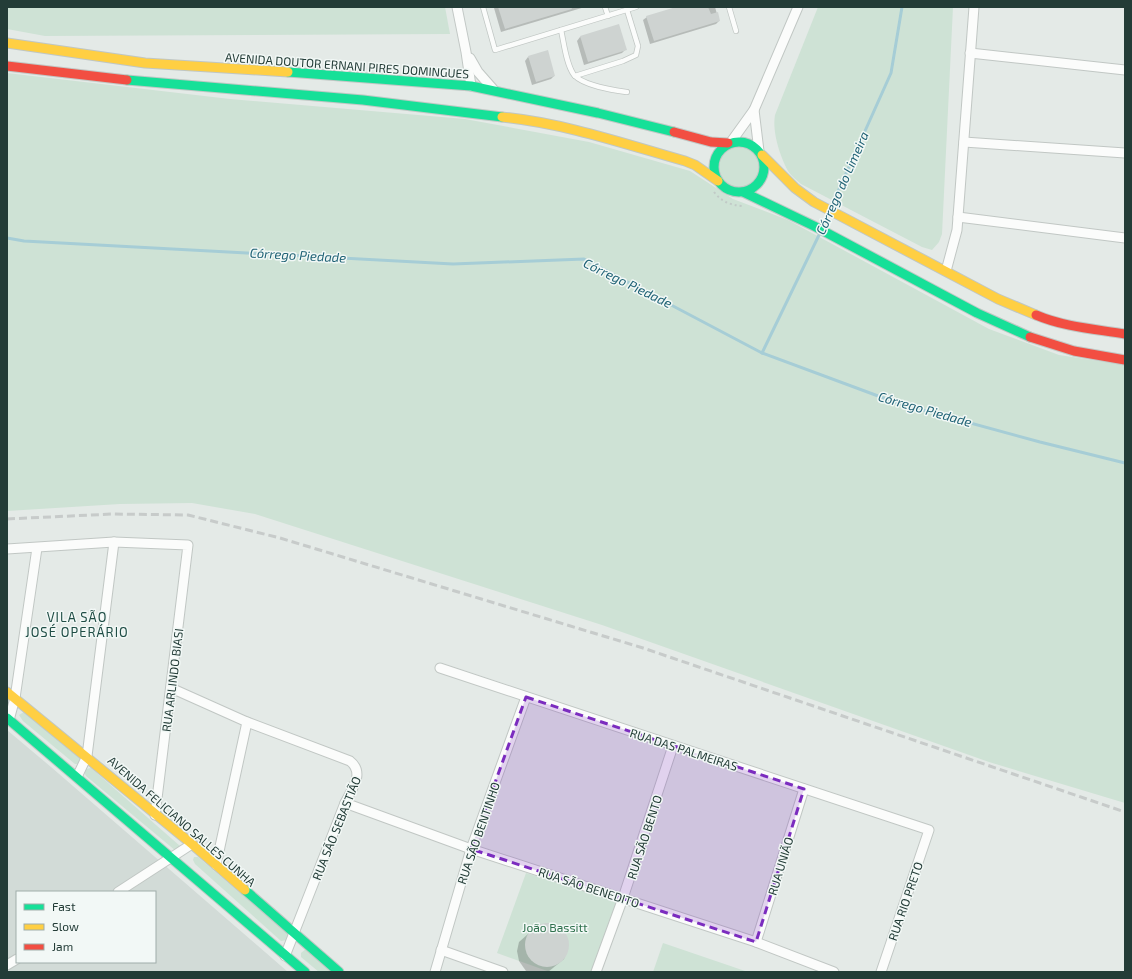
<svg xmlns="http://www.w3.org/2000/svg" width="1132" height="979" font-family="'Exo 2',sans-serif">
  <style>
    .built { fill: #d2dbd7; fill-rule: evenodd }
    .green { fill: #cee2d5 }
    .shadow { fill: #0003 }
    .lines { fill: none; stroke-linecap: round; stroke-linejoin: round }
    .stream { stroke: #a6cdd6; stroke-width: 3 }
    .building { fill: #ced3d1 }
    .lane-casing { stroke: #c1c7c4; stroke-width: 6 }
    .street-casing { stroke: #c1c7c4; stroke-width: 11 }
    .fast-casing { stroke: #c0c7c4; stroke-width: 11 }
    .slow-casing { stroke: #c0c7c4; stroke-width: 11 }
    .jam-casing { stroke: #c0c7c4; stroke-width: 11 }
    .path { stroke: #c1cac7; stroke-width: 2; stroke-dasharray: 2 3; stroke-linecap: butt }
    .lane { stroke: #fbfcfb; stroke-width: 4.5 }
    .street { stroke: #fbfcfb; stroke-width: 9 }
    .fast { stroke: #16e098; stroke-width: 9 }
    .slow { stroke: #ffcf43; stroke-width: 9 }
    .jam { stroke: #f24e42; stroke-width: 9 }
    .rail { stroke: #c7cbca; stroke-width: 3; stroke-dasharray: 8 4; stroke-linecap: butt }
    .marked { fill: #7b2cbf; fill-opacity: 0.2; stroke: #7b2cbf; stroke-width: 3; stroke-dasharray: 8 5; stroke-linejoin: round }
    .labels { text-anchor: middle; dominant-baseline: central; stroke-width: 3; stroke-linejoin: round; paint-order: stroke }
    .street-label { font-size: 12px; fill: #233c37; stroke: #f2f8f6 }
    .park-label { font-size: 12px; fill: #2f714d; stroke: #f2f8f6 }
    .water-label { font-size: 13px; font-style: italic; fill: #1f6275; stroke: #f2f8f6 }
    .neighbourhood-label { font-size: 13px; letter-spacing: 1px; fill: #1f4d45; stroke: #f2f8f6 }
  </style>
  <rect width="100%" height="100%" fill="#e4eae7"/>
  <path class="built" d="M7,730l44,37 237,205h-281zM17,892h138v70h-138z"/>
  <g class="green">
    <polygon points="7,7 445,7 450,34 45,36 7,29"/>
    <path d="M818,7h135l-11,227 -3,8 -7,8 -10,-3 -121,-63c-4,-4 -10,-8 -13,-13 -8,-15 -16,-39 -13,-56z"/>
    <polygon points="7,73 230,99 465,119 589,142 690,171 733,199 788,220 989,329 1059,355 1125,365 1125,803 989,762 602,625 255,514 192,503 120,504 7,511"/>
    <circle cx="739" cy="167" r="23"/>
    <polygon points="24,712 80,759 78,764 75,764 23,721 19,715"/>
    <polygon points="91,768 180,846 180,849 176,851 86,776 84,772 86,769"/>
    <polygon points="194,857 198,857 289,935 287,940 281,941 195,864 193,860"/>
    <polygon points="526,873 618,901 592,972 550,972 497,953"/>
    <polygon points="663,943 748,972 653,972"/>
    <polygon points="306,949 334,972 319,972 301,957 301,953"/>
  </g>
  <g class="shadow">
    <polygon points="495,7 585,7 501,32 494,8"/>
    <polygon points="679,7 715,7 719,21 716,24 650,44 643,20 647,17"/>
    <polygon points="580,37 626,49 622,53 584,65 577,41"/>
    <polygon points="528,57 554,76 551,79 532,85 525,61"/>
    <polygon points="548,923 559,928 566,937 568,948 564,959 548,972 526,971 519,961 517,951 519,942 537,926"/>
  </g>
  <g class="lines">
    <g class="stream">
      <polyline points="831,207 891,73 902,7"/>
      <polyline points="823,226 828,214"/>
      <polyline points="7,238 24,241 453,264 584,259 762,353 897,403 1040,442 1125,463"/>
      <polyline points="762,353 820,233"/>
    </g>
  </g>
  <g class="building">
    <polygon points="498,7 571,7 572,9 505,29"/>
    <polygon points="676,7 708,7 711,14 718,12 720,21 654,41 646,16"/>
    <polygon points="619,24 627,50 588,62 580,36"/>
    <polygon points="548,50 555,76 536,82 528,56"/>
    <circle cx="547" cy="945" r="22"/>
  </g>
  <g class="lines">
    <g class="lane-casing">
      <g id="lane">
        <polyline points="483,7 495,50 636,7"/>
        <polyline points="605,7 608,16"/>
        <polyline points="729,7 736,31"/>
        <path d="M561,30c3,13 5,34 13,45 10,11 39,15 53,17"/>
        <polyline points="575,76 623,61 636,55 638,46 627,10"/>
      </g>
    </g>
    <g class="street-casing">
      <g id="street">
        <polyline points="457,7 466,52 471,86"/>
        <polyline points="970,53 1125,70"/>
        <polyline points="470,58 478,72 493,89"/>
        <polyline points="754,110 759,151"/>
        <polyline points="731,142 754,110 798,7"/>
        <polyline points="964,142 1125,153"/>
        <polyline points="958,217 1125,238"/>
        <polyline points="946,271 957,230 974,7"/>
        <polyline points="7,549 114,542 188,545 155,815"/>
        <polyline points="440,668 929,830 881,972"/>
        <polyline points="171,688 247,722 216,865"/>
        <polyline points="9,720 15,698 37,548"/>
        <path d="M247,722l103,39c15,12 2,28 -5,42l-60,153"/>
        <polyline points="77,777 87,756 114,542"/>
        <polyline points="345,803 471,849 756,942 834,972"/>
        <polyline points="118,892 192,844"/>
        <polyline points="756,942 804,789"/>
        <polyline points="441,950 503,972"/>
        <polyline points="7,965 17,959"/>
        <polyline points="435,972 471,849 526,697"/>
        <polyline points="596,972 623,898 673,746"/>
      </g>
    </g>
    <g class="fast-casing">
      <g id="fast">
        <polyline points="288,72 471,86 598,113 674,132"/>
        <polyline points="127,80 363,100 502,117"/>
        <circle cx="739" cy="167" r="25"/>
        <polyline points="743,192 814,226 977,313 1030,337"/>
        <polyline points="7,718 305,972"/>
        <polyline points="245,890 339,972"/>
      </g>
    </g>
    <g class="slow-casing">
      <g id="slow">
        <polyline points="7,43 145,63 288,72"/>
        <path d="M502,117c62,6 123,27 183,44l10,4 23,16"/>
        <polyline points="762,155 795,188 814,202 998,299 1036,315"/>
        <polyline points="7,692 192,844 245,890"/>
      </g>
    </g>
    <g class="jam-casing">
      <g id="jam">
        <polyline points="7,66 127,80"/>
        <polyline points="674,132 711,142 728,143"/>
        <path d="M1036,315c28,12 59,14 89,19"/>
        <polyline points="1030,337 1074,351 1125,360"/>
      </g>
    </g>
    <path class="path" d="M714,192c8,10 16,13 29,14"/>
    <use href="#lane" class="lane"/>
    <use href="#street" class="street"/>
    <use href="#fast" class="fast"/>
    <use href="#slow" class="slow"/>
    <use href="#jam" class="jam"/>
    <polyline class="rail" points="7,519 113,514 188,515 280,538 643,648 1125,812"/>
  </g>
  <path class="marked" d="M526,697l278,92 -48,153 -285,-93z"/>
  <g class="labels">
    <g class="street-label">
      <text transform="translate(347 65) rotate(4)">AVENIDA DOUTOR ERNANI PIRES DOMINGUES</text>
      <text transform="translate(172 680) rotate(-83)">RUA ARLINDO BIASI</text>
      <text transform="translate(684 749) rotate(18)">RUA DAS PALMEIRAS</text>
      <text transform="translate(182 821) rotate(41)">AVENIDA FELICIANO SALLES CUNHA</text>
      <text transform="translate(336 828) rotate(-68)">RUA SÃO SEBASTIÃO</text>
      <text transform="translate(478 833) rotate(-71)">RUA SÃO BENTINHO</text>
      <text transform="translate(644 837) rotate(-72)">RUA SÃO BENTO</text>
      <text transform="translate(780 866) rotate(-73)">RUA UNIÃO</text>
      <text transform="translate(589 887) rotate(18)">RUA SÃO BENEDITO</text>
      <text transform="translate(905 901) rotate(-71)">RUA RIO PRETO</text>
    </g>
    <g class="park-label">
      <text x="555" y="927">João Bassitt</text>
    </g>
    <g class="water-label">
      <text transform="translate(842 183) rotate(-66)">Córrego do Limeira</text>
      <text transform="translate(298 255) rotate(3)">Córrego Piedade</text>
      <text transform="translate(628 283) rotate(26)">Córrego Piedade</text>
      <text transform="translate(925 409) rotate(16)">Córrego Piedade</text>
    </g>
    <g class="neighbourhood-label">
      <text x="77" y="617">VILA SÃO<tspan x="77" dy="15">JOSÉ OPERÁRIO</tspan></text>
    </g>
  </g>
  <rect width="1132" height="979" fill="none" stroke="#233c37" stroke-width="16"/>
  <rect x="16" y="891" width="140" height="72" fill="#f2f8f6" stroke="#9fadaa"/>
  <rect x="24" y="904" width="20" height="6" fill="#16e098" stroke="#9fadaa"/>
  <text x="52" y="911" font-size="12" fill="#233c37">Fast</text>
  <rect x="24" y="924" width="20" height="6" fill="#ffcf43" stroke="#9fadaa"/>
  <text x="52" y="931" font-size="12" fill="#233c37">Slow</text>
  <rect x="24" y="944" width="20" height="6" fill="#f24e42" stroke="#9fadaa"/>
  <text x="52" y="951" font-size="12" fill="#233c37">Jam</text>
</svg>
